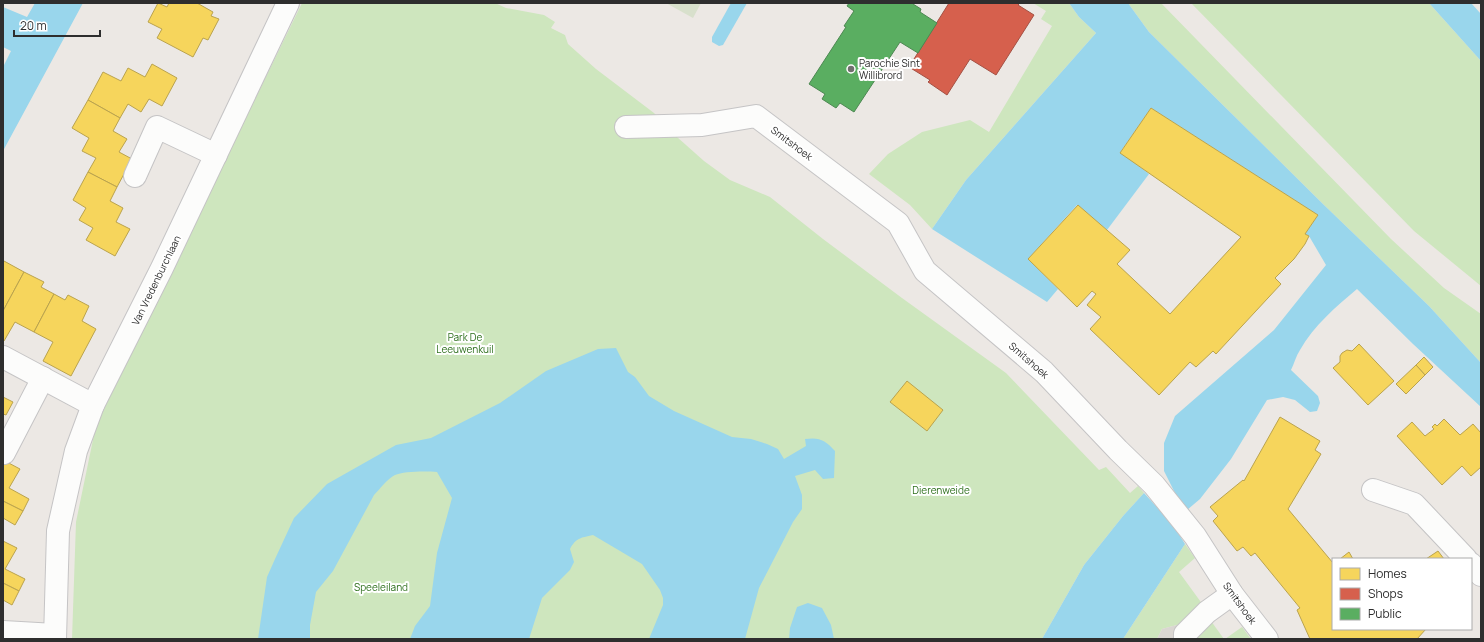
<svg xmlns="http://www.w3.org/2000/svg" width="1484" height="642" font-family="Manrope,sans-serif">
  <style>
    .green { fill: #cee6be }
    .cemetery { fill: #d8e0cc }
    .plaza { fill: #dad6d2 }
    .water { fill: #99d6ec }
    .homes { fill: #f6d55c; stroke: #baa34e }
    .shops { fill: #d6604d; stroke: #a45144 }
    .public { fill: #5aae61; stroke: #4d8852 }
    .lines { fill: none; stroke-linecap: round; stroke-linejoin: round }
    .minor-casing { stroke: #c5c4c5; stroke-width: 24 }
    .minor { stroke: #fcfcfb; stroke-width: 22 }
    .poi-dot { fill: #706f6e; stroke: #fff; stroke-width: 1.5 }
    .labels { text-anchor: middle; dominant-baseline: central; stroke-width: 4; stroke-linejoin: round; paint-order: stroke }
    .poi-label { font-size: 10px; fill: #2e2e2e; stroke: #fff; text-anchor: start }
    .street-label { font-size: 10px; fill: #2e2e2e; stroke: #fff }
    .park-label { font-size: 10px; fill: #2c6e1b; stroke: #fff }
  </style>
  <rect width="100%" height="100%" fill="#ece8e4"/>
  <g class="green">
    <polygon points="302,3 495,3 506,8 544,15 555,22 551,28 565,35 568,44 596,69 654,113 677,137 704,161 730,180 770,197 823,239 902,298 1006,373 1099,470 1106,467 1130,493 1138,486 1144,493 1123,516 1084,565 1042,639 72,639 76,522 96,425"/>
    <polygon points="1033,3 1069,3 1079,17 1096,33 966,180 932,229 910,205 869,174 888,154 922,132 970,120 989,132 1052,26 1041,19 1046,11"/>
    <polygon points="1128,3 1161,3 1391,239 1444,288 1481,314 1481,363 1429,306 1324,205 1149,32"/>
    <polygon points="1191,3 1429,3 1481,61 1481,286 1414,231"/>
    <polygon points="1185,544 1195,558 1179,572 1203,605 1188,622 1162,629 1157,639 1123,639"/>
    <polygon points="1211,621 1224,639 1192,639"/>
    <polygon points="1242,627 1251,639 1225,639"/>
  </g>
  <polygon class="cemetery" points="666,3 701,3 693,18"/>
  <polygon class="plaza" points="1188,622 1192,639 1157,639 1162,629"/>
  <g class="water">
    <polygon points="35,3 83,3 3,151 3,67 11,51 3,47 3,7 27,17"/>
    <polygon points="731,3 747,3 723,45 719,46 712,42 712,37"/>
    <path d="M1069,3h59l21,29 175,173 105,101 52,57v44l-68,-63 -56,-55c-21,18 -43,36 -57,61 -4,6 -6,14 -9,20l27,26 2,7 -3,8 -7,1 -15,-12 -12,-3 -16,3 -36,59 -31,40 -13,11 -12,-17 -11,-22v-28l11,-27 99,-86 52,-65 -17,-29 -4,-2 13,-19 -167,-107 -30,43 28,23 -42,56 -30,-25 -49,54 30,30 -11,13 -115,-73 34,-49 130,-147 -17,-16z"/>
    <polygon points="1429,3 1471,3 1481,14 1481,61"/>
    <path d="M616,348l12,24 7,5 14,19 25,15 58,26 19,2 16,5 11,5 6,10 22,-13 -1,-7c15,-2 20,1 30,12l-1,27 -11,1 -8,-9 -20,6 7,19v14l-9,13 -34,66 -14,51h-96l14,-34v-7l-3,-8 -18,-26 -49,-29c-13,3 -17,3 -23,14l4,13 -4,8 -28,28 -13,41h-119l5,-13 15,-20 7,-53 15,-55 -15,-26c-10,-1 -34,-1 -42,3 -8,4 -15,14 -21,20l-41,76 -17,21 -6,33v14h-52l9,-62 8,-18 19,-41 33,-34 69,-39 35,-7 69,-35 46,-32 52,-22z"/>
    <polygon points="1144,493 1173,525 1185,544 1123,639 1042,639 1084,565 1123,516"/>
    <polygon points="808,603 822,608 831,625 834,639 789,639 790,628 797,607"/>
  </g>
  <g class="homes">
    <polygon points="158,3 167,7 169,3 197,3 213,12 211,16 219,19 208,40 203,38 193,57 157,38 162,29 148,22"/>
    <polygon points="152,64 177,78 162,106 149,99 141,112 128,104 120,118 88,100 103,72 121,81 128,68 145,77"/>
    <polygon points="88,100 120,118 113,131 127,139 119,152 132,159 117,187 88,172 96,158 82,151 89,138 72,128"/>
    <polygon points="1151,108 1318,215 1305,234 1309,236 1305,244 1294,259 1275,278 1281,284 1216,354 1213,351 1196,367 1190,362 1159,395 1090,329 1101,317 1087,305 1096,294 1092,291 1077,307 1028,259 1078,205 1130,250 1117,264 1170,314 1241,237 1120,153"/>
    <polygon points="88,172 117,187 110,201 123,208 116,222 130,229 115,256 86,240 93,228 79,220 86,208 73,200"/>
    <polygon points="4,261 24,272 3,311 3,263"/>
    <polygon points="24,272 44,282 41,287 54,294 34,332 15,322 4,341 3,340 3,311"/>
    <polygon points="54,294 65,300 68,295 89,306 82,321 96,329 71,376 43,361 53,342 34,332"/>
    <polygon points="1359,344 1394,381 1368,405 1333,368 1340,362 1340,356 1342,353 1347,350 1352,351"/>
    <polygon points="1424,357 1433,367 1425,375 1416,365"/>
    <polygon points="1416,365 1425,375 1406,394 1396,384"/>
    <polygon points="907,381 943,410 927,431 890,402"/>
    <polygon points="3,397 13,402 6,415 3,414"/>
    <polygon points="1280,417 1320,441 1315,450 1321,454 1288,509 1333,563 1333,629 1426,629 1417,639 1310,639 1297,610 1300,608 1255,553 1251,556 1243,547 1237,551 1213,521 1218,516 1210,507 1243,480 1244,481"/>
    <polygon points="1444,419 1460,435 1473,424 1481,433 1481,467 1471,476 1462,466 1442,485 1397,436 1412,422 1425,436 1434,429 1432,427 1435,424 1437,426"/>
    <polygon points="3,460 20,469 9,488 29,499 23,511 3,501"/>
    <polygon points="3,501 23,511 15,525 3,518"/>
    <polygon points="3,541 17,548 5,569 25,579 19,591 3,583"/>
    <polygon points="1438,551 1444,559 1426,559"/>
    <polygon points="1349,552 1353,559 1340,559"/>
    <polygon points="3,583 19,591 12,605 3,600"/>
  </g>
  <polygon class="shops" points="949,3 1020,3 1018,5 1034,15 996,75 970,59 947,95 928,82 930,80 909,67"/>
  <polygon class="public" points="849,3 914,3 913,4 921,9 920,12 937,23 918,53 900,42 854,112 840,103 836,108 822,99 825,94 809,84 846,27 844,26 854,11 847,6"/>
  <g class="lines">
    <g class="minor-casing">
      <g id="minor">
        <polyline points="626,127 702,125 756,116 898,223 925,271 1044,372 1118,450 1154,485 1195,536 1232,594 1267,639"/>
        <polyline points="135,176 157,127 216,155"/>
        <polyline points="3,357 93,405"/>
        <polyline points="4,453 43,378"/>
        <polyline points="1373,490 1414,504 1466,559"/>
        <polyline points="1471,564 1481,575"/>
        <polyline points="3,632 55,635"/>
        <polyline points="55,639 58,531 76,451 93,405 162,268 288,3"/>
        <polyline points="1185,639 1185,634 1207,612 1232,594"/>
      </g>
    </g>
    <use href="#minor" class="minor"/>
  </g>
  <circle class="poi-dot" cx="851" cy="69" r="4"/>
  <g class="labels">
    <g class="poi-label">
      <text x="859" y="63">Parochie Sint<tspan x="859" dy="12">Willibrord</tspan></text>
    </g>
    <g class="street-label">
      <text transform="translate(792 143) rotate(37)">Smitshoek</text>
      <text transform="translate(156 280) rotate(-64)">Van Vredenburchlaan</text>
      <text transform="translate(1029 360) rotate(41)">Smitshoek</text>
      <text transform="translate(1240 603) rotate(54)">Smitshoek</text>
    </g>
    <g class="park-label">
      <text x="465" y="337">Park De<tspan x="465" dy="12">Leeuwenkuil</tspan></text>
      <text x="941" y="490">Dierenweide</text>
      <text x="381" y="587">Speeleiland</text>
    </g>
  </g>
  <rect width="1484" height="642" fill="none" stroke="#2e2e2e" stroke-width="8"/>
  <rect x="1332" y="558" width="140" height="72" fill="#ffffff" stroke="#ababab"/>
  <rect x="1340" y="568" width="20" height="12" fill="#f6d55c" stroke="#ababab"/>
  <text x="1368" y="578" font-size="12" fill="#2e2e2e">Homes</text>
  <rect x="1340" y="588" width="20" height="12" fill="#d6604d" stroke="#ababab"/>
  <text x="1368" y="598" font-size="12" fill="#2e2e2e">Shops</text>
  <rect x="1340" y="608" width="20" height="12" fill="#5aae61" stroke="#ababab"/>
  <text x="1368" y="618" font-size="12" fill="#2e2e2e">Public</text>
  <path d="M14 30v6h86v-6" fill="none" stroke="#2e2e2e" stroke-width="2"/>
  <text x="20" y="30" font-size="12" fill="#2e2e2e" stroke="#ffffff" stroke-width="3" paint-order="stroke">20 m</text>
</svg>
